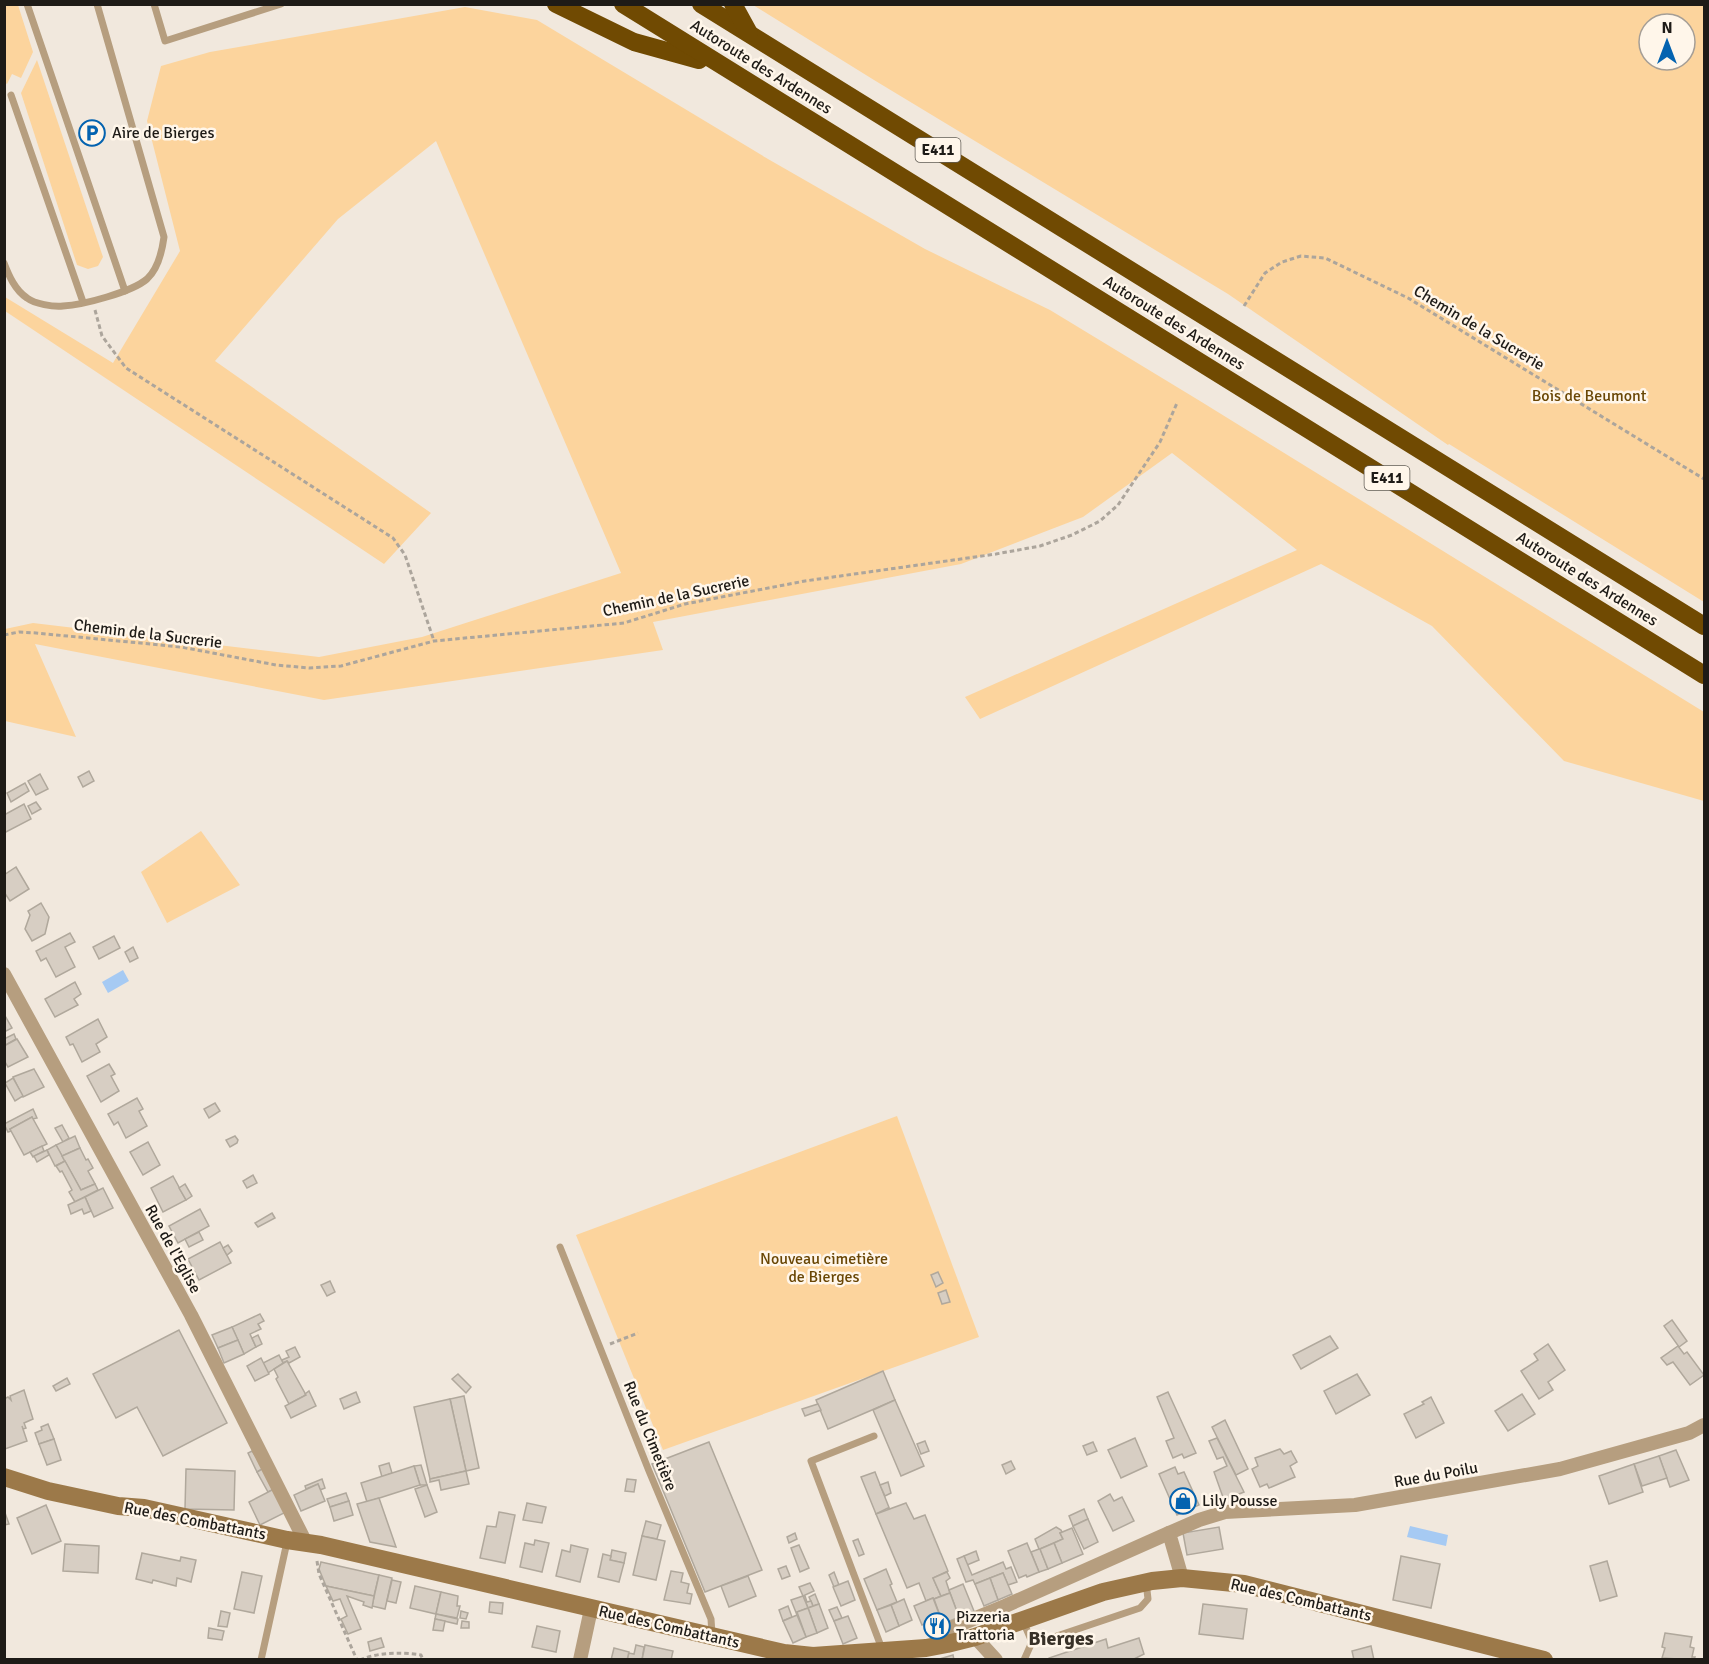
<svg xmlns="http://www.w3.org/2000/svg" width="1709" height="1664" font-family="Signika,sans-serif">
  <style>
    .green { fill: #fcd49d; fill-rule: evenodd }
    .water { fill: #a6caf3 }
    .building { fill: #d7cec3; stroke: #b0a89c; stroke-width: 1.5 }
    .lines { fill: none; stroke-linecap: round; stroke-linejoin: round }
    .path { stroke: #aca59c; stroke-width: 3; stroke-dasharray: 4.5 3; stroke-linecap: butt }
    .lane { stroke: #b69e7f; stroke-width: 7 }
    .street { stroke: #b69e7f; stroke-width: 14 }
    .secondary { stroke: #9c7949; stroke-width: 18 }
    .highway { stroke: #704a02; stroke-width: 18 }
    .labels { text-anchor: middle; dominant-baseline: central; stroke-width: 5; stroke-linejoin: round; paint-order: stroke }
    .shield { fill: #fff6ea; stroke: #625d56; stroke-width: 1.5 }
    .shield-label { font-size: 15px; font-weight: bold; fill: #1e1b17 }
    .street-label { font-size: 16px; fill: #1e1b17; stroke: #fff6ea }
    .poi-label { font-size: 16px; fill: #1e1b17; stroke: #fff6ea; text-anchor: start }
    .park-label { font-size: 16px; fill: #694604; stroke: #fff6ea }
    .quarter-label { font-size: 20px; font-weight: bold; fill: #383128; stroke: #fff6ea }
  </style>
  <rect width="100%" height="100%" fill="#f1e8dd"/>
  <g class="green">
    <polygon points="4,5 18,5 33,52 21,78 12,74 7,84 4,82"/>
    <path d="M753,5h951v597l-255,-158 -1,1 -220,-151 -354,-214zM1649,24h36v36h-36z"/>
    <polygon points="465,7 537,20 768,159 925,249 1050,310 1200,401 1704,712 1704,801 1564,761 1432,626 1321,564 980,719 965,697 1297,550 1172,453 1083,517 961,564 653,622 663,650 324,700 35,644 76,737 5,721 5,629 33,623 319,657 422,637 621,573 436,141 338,219 215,361 431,513 384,564 5,311 5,297 113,363 180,251 147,121 161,66 210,52"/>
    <polygon points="37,60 103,257 98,266 88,269 77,265 21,93"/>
    <polygon points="201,831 240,885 167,923 141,872"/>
    <polygon points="897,1116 979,1337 663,1450 576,1235"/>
  </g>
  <g class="water">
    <polygon points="123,970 129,981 108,993 102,982"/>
    <polygon points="1410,1526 1448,1535 1446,1546 1407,1537"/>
  </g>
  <g class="building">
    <polygon points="89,771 94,781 83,787 78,777"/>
    <polygon points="40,774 48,789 36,795 28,781"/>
    <polygon points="25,783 29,791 11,802 7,793"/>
    <polygon points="36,802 41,809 32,814 28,806"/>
    <polygon points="24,804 31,819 4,833 4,815"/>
    <polygon points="16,867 29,889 10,901 4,892 4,875"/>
    <polygon points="41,903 49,917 45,934 32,941 25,929 30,915 28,911"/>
    <polygon points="70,933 75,942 65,947 75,967 56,977 46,958 41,961 36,951"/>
    <polygon points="114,936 120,948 99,959 93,947"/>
    <polygon points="133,947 138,958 130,962 125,952"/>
    <polygon points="75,982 81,994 74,999 78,1005 55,1017 45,999"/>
    <polygon points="4,1014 12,1028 4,1032"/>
    <polygon points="98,1019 107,1037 96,1044 100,1052 82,1062 73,1044 70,1045 66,1037"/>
    <polygon points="14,1034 16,1039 4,1046 4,1039"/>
    <polygon points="17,1039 28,1057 8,1067 4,1060 4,1046"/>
    <polygon points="109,1064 115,1074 111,1076 119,1091 101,1102 87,1076"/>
    <polygon points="34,1069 44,1087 23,1097 13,1077"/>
    <polygon points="13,1078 23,1096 15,1101 5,1083"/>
    <polygon points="137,1098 143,1109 139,1111 147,1126 126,1138 118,1122 114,1125 108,1114"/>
    <polygon points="215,1103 220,1111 209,1118 204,1109"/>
    <polygon points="33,1109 37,1118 33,1119 32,1117 10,1129 11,1131 8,1132 4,1124"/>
    <polygon points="32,1117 47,1144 24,1155 10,1129"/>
    <polygon points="62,1125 69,1138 63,1142 55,1128"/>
    <polygon points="75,1136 80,1148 62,1156 56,1145"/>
    <polygon points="235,1136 238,1140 237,1143 230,1147 226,1140"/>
    <polygon points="148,1142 160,1165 143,1175 130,1152"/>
    <polygon points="56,1145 65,1161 55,1166 47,1150"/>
    <polygon points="42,1146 44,1151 33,1157 30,1152"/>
    <polygon points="80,1148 86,1160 88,1159 93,1168 88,1171 95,1184 81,1190 62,1156"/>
    <polygon points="47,1150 49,1155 37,1162 34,1156"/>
    <polygon points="65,1161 81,1190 95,1184 98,1190 75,1202 69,1192 72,1190 62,1171 60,1172 56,1166"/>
    <polygon points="253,1175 257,1183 247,1188 243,1181"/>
    <polygon points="173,1176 186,1200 163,1212 151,1188"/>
    <polygon points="185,1184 192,1196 186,1200 179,1188"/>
    <polygon points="103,1188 113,1208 94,1217 85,1197"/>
    <polygon points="85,1197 91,1211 84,1214 82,1209 71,1214 68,1205"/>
    <polygon points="200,1209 209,1226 178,1243 169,1226"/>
    <polygon points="272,1213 275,1218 258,1227 255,1223"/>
    <polygon points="199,1232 203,1240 189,1247 185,1239"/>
    <polygon points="220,1242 231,1263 199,1280 188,1259"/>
    <polygon points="228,1245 232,1251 227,1255 223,1248"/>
    <polygon points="938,1272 943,1283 936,1287 931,1275"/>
    <polygon points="330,1281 335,1292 327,1296 321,1285"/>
    <polygon points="946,1290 950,1302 942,1304 938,1293"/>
    <polygon points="260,1314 264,1321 258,1324 261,1329 250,1334 256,1347 244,1354 232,1327"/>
    <polygon points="1672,1320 1687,1341 1679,1347 1664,1326"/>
    <polygon points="232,1327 238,1340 218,1348 212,1335"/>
    <polygon points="179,1330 227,1423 163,1456 137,1407 116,1418 93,1374"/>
    <polygon points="258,1335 262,1344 256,1347 252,1338"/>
    <polygon points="1330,1336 1338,1348 1301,1369 1293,1355"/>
    <polygon points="238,1340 244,1354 224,1363 218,1348"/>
    <polygon points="1548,1344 1565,1370 1548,1382 1553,1390 1539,1399 1521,1371 1538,1360 1534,1354"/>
    <polygon points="1678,1346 1684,1354 1687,1352 1704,1375 1690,1385 1673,1362 1667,1365 1661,1358"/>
    <polygon points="295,1347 300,1357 289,1363 287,1361 283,1363 282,1360 289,1357 286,1351"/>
    <polygon points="279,1355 283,1363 268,1373 263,1363"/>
    <polygon points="261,1358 269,1374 255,1381 247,1366"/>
    <polygon points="287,1361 306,1395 289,1404 276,1379 278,1377 274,1369"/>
    <polygon points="883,1371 895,1400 828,1429 816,1400"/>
    <polygon points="458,1374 471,1387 466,1393 452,1379"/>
    <polygon points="1357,1374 1370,1395 1336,1414 1324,1391"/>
    <polygon points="67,1378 70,1384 56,1391 53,1386"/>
    <polygon points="24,1390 33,1419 24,1423 26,1428 23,1429 22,1426 27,1441 5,1449 4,1399 8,1397 11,1400 10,1396"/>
    <polygon points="309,1391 316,1406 291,1418 285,1406 306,1395 305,1394"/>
    <polygon points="356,1392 360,1402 344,1409 340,1399"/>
    <polygon points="1168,1392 1196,1453 1184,1458 1182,1454 1173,1458 1166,1441 1174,1438 1157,1397"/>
    <polygon points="1522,1394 1535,1414 1508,1431 1495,1411"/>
    <polygon points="464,1396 479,1468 466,1471 450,1399"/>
    <polygon points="1431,1397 1444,1423 1416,1438 1404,1414 1424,1404 1422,1402"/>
    <polygon points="450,1399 466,1471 430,1479 414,1407"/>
    <polygon points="895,1400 924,1466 901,1476 873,1410"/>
    <polygon points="818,1404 821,1410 805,1416 802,1409"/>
    <polygon points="1225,1420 1248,1469 1236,1475 1212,1427"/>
    <polygon points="48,1424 54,1439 39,1444 35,1433 42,1430 41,1427"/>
    <polygon points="1135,1438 1147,1466 1121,1478 1108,1450"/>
    <polygon points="1217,1438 1244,1492 1224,1500 1214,1472 1227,1466 1223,1457 1217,1459 1209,1441"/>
    <polygon points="54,1439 61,1460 47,1465 39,1444"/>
    <polygon points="925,1441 929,1451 921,1454 917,1444"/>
    <polygon points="709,1442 762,1570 705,1592 652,1464"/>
    <polygon points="1093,1442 1097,1451 1087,1455 1083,1446"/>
    <polygon points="1280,1449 1284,1454 1291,1451 1297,1462 1290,1466 1295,1477 1269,1488 1267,1484 1260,1487 1252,1469 1258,1466 1255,1458"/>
    <polygon points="1676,1450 1689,1480 1670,1487 1659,1456"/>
    <polygon points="252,1451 264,1468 257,1472 248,1453"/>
    <polygon points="1659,1456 1667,1478 1642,1486 1634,1464"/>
    <polygon points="1011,1461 1015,1469 1006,1474 1002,1465"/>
    <polygon points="389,1463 392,1473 382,1477 379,1466"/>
    <polygon points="1634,1464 1643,1492 1609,1504 1599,1476"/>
    <polygon points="421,1465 427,1485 420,1485 414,1466"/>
    <polygon points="414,1466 420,1485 367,1502 361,1483"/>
    <polygon points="1175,1467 1178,1474 1184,1472 1199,1505 1177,1515 1159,1474"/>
    <polygon points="264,1468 274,1489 268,1492 257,1472"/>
    <polygon points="186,1469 235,1471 234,1510 185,1509"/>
    <polygon points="466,1471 469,1484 441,1490 439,1480 430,1482 430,1479"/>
    <polygon points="875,1472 890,1510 888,1508 876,1514 861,1477"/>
    <polygon points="322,1479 325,1488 320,1490 318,1484 306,1489 305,1486"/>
    <polygon points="627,1479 636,1480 634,1492 625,1491"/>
    <polygon points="888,1482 891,1493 885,1496 880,1485"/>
    <polygon points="318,1484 325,1501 301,1511 294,1495"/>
    <polygon points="427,1485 437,1512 425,1517 415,1489"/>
    <polygon points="274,1489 286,1512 260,1525 249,1502"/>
    <polygon points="346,1493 349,1501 330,1507 327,1499"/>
    <polygon points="1110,1494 1114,1501 1122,1497 1134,1521 1113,1531 1098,1501"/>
    <polygon points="379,1498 396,1547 370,1542 357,1504"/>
    <polygon points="349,1501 353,1515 334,1521 330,1507"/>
    <polygon points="527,1503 546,1507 542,1523 523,1520"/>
    <polygon points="906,1503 914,1519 925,1515 948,1571 933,1578 941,1596 934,1599 933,1598 926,1601 919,1583 907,1588 876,1514"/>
    <polygon points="46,1505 61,1541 32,1554 17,1518"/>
    <polygon points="1084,1509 1088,1519 1073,1526 1069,1516"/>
    <polygon points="4,1510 9,1524 4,1525"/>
    <polygon points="499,1512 515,1515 505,1563 480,1558 487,1526 496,1527"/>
    <polygon points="1088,1519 1098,1542 1084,1549 1073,1526"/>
    <polygon points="646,1521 661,1525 657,1539 642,1536"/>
    <polygon points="1056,1527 1061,1530 1062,1532 1060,1533 1063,1539 1040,1549 1048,1569 1039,1572 1031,1552 1039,1549 1035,1539"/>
    <polygon points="1219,1527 1223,1549 1187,1555 1183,1533"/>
    <polygon points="1072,1528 1083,1554 1062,1563 1054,1543 1063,1539 1060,1533"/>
    <polygon points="795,1533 797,1539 789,1543 787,1537"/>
    <polygon points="642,1536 665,1541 656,1580 633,1575"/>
    <polygon points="858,1539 864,1554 859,1556 853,1541"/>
    <polygon points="535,1540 549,1543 542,1572 520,1567 525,1543 534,1545"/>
    <polygon points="1027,1543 1039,1572 1027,1577 1026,1575 1019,1578 1008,1551"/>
    <polygon points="1054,1543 1062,1563 1048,1569 1040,1549"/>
    <polygon points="65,1544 99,1546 98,1573 63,1571"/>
    <polygon points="571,1545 588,1549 580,1582 556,1576 562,1550 570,1552"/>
    <polygon points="799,1545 809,1568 800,1572 791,1548"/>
    <polygon points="612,1550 626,1553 624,1563 610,1560"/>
    <polygon points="976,1551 979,1560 967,1565 964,1556"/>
    <polygon points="142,1553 180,1561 181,1557 196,1560 191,1582 177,1578 176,1586 153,1580 152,1583 136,1579"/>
    <polygon points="603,1554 611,1556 610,1560 624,1563 619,1582 598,1577"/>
    <polygon points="964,1556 972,1575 1003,1562 1006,1569 1011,1567 1017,1582 1008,1585 1003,1573 975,1584 973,1580 966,1582 957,1559"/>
    <polygon points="1401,1556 1440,1564 1431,1608 1393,1600"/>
    <polygon points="1607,1561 1617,1596 1600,1601 1590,1566"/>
    <polygon points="321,1562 379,1575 374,1596 326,1586 319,1569"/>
    <polygon points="786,1566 790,1576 782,1579 778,1569"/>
    <polygon points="886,1569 892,1584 890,1585 897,1602 877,1610 864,1579"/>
    <polygon points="671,1571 683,1573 681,1582 689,1584 687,1593 692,1594 690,1604 664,1600"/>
    <polygon points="242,1572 262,1576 254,1613 234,1609"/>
    <polygon points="834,1572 839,1585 834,1587 829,1575"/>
    <polygon points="947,1572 950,1578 946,1581 950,1593 941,1596 933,1578"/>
    <polygon points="1003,1573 1012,1594 998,1600 990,1578"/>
    <polygon points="379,1575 392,1578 385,1609 372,1606"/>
    <polygon points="748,1576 756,1596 729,1607 721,1586"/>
    <polygon points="990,1578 998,1600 984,1606 975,1584"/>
    <polygon points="392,1580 401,1582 396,1603 387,1601"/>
    <polygon points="848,1581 855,1600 841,1606 833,1587"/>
    <polygon points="810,1583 814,1591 803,1596 799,1587"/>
    <polygon points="963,1584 974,1611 959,1617 949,1590"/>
    <polygon points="326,1586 374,1596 372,1608 363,1605 364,1602 347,1596 361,1629 348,1634 341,1619 347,1616 340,1599 333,1601"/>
    <polygon points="415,1586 441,1592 436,1614 410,1608"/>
    <polygon points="441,1592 458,1596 457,1606 460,1606 457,1618 436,1614"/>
    <polygon points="950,1593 959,1617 943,1624 934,1599"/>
    <polygon points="815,1594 819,1604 813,1606 809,1597"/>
    <polygon points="803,1596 805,1596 807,1602 811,1601 813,1606 808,1608"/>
    <polygon points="803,1596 808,1608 797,1612 797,1615 791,1600"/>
    <polygon points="933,1598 943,1624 931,1628 929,1622 922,1625 914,1606"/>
    <polygon points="904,1599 912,1620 899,1626 891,1605"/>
    <polygon points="490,1602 503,1603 502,1614 489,1612"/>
    <polygon points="819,1604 828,1628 817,1633 808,1608"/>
    <polygon points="1203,1604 1247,1609 1243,1639 1199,1634"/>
    <polygon points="891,1605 899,1626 886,1632 877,1610"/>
    <polygon points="788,1606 792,1617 783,1621 779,1610"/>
    <polygon points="837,1607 842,1618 834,1621 829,1610"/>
    <polygon points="808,1608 817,1633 806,1637 797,1612"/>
    <polygon points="221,1611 230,1613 227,1627 218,1626"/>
    <polygon points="461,1611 468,1613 466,1619 460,1618"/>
    <polygon points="436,1614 458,1619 457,1624 435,1619"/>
    <polygon points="797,1615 806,1637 793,1643 783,1621"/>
    <polygon points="848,1616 857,1638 843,1644 834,1621"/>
    <polygon points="435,1619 445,1621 443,1631 433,1630"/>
    <polygon points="462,1621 469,1622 469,1628 461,1628"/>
    <polygon points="537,1626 560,1631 556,1652 532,1647"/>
    <polygon points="209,1628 224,1631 222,1640 208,1638"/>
    <polygon points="1665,1633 1692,1637 1690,1647 1694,1648 1692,1657 1695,1657 1694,1660 1662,1658 1665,1648 1662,1647"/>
    <polygon points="381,1638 384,1647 370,1651 368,1642"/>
    <polygon points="1139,1638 1144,1654 1132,1660 1049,1660 1049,1658 1106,1639 1108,1648"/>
    <polygon points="636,1645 644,1647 642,1660 627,1660 629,1653 634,1654"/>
    <polygon points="645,1645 673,1651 671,1660 642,1660"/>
    <polygon points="1371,1646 1374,1660 1354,1660 1352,1651"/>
    <polygon points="614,1648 629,1652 627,1660 611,1660"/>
    <polygon points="953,1655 954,1660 936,1660"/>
  </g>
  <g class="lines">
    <g class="path">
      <polyline points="1244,306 1265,273 1282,262 1301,256 1325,258 1408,298 1704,479"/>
      <polyline points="95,310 102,336 126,368 393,538 405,555 434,641"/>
      <polyline points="4,635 19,632 36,633 181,647 276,665 309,668 341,666 434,641 624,623 685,604 805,581 996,554 1040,546 1072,535 1100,521 1118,505 1160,442 1177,403"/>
      <polyline points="610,1344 638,1333"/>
      <polyline points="317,1561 319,1574 357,1660"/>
      <path d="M360,1660c18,-8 42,-8 61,-5l2,5"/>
    </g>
    <g class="lane">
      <polyline points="27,4 125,291"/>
      <polyline points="154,4 165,41 281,4"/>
      <polyline points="11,95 83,302"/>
      <path d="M4,263c5,13 11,27 23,35 8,6 26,9 36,8 20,-1 69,-14 84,-27 11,-10 15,-27 17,-42l-67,-233"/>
      <polyline points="560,1247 649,1471 711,1619 712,1634"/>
      <polyline points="874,1436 811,1461 882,1649"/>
      <polyline points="1023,1621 1032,1642 1045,1640 1140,1608 1148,1599 1146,1582"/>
      <polyline points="261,1660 287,1542"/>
      <polyline points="1024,1660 1032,1642"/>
    </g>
    <g class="street">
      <polyline points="4,974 191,1315 306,1543"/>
      <polyline points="1182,1578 1169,1533 1199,1520 1225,1512 1355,1505 1560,1469 1689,1433 1704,1425"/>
      <polyline points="975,1637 996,1660"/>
      <polyline points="947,1644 948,1637 954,1627 1005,1606 1169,1533"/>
      <polyline points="580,1660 591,1609"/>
    </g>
    <polyline class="secondary" points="4,1477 48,1491 118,1506 144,1508 287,1540 321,1545 784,1653 813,1656 926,1648 947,1644 975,1637 1103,1592 1152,1581 1182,1578 1244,1584 1544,1660"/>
    <g class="highway">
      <polyline points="556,4 634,42 699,60"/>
      <polyline points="623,4 1704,675"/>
      <polyline points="701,4 1704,626"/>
      <polyline points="733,4 749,33"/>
    </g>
  </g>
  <defs>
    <g id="parking-ring" transform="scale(1.35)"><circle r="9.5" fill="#fff6ea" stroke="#0463b0" stroke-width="1.5"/><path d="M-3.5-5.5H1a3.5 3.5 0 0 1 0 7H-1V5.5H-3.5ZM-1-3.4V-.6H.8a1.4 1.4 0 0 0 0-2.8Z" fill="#0463b0"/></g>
    <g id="shop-ring" transform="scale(1.35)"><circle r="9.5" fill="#fff6ea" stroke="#0463b0" stroke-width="1.5"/><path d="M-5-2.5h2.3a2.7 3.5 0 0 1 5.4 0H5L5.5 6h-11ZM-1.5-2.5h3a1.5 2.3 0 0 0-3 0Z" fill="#0463b0"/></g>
    <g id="restaurant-ring" transform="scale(1.35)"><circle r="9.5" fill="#fff6ea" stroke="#0463b0" stroke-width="1.5"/><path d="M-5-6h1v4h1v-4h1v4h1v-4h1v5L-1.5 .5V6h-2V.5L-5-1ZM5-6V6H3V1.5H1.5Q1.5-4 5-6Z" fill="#0463b0"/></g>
  </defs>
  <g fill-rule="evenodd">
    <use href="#parking-ring" x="92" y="133"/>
    <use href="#shop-ring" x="1183" y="1501"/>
    <use href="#restaurant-ring" x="937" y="1626"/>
  </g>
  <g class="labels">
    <g class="shield">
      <rect x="915.5" y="138" width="45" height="24" rx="4.5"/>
      <rect x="1364.5" y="466" width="45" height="24" rx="4.5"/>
    </g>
    <g class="shield-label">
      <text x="938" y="150">E411</text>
      <text x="1387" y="478">E411</text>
    </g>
    <g class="street-label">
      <text transform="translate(761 67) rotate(32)">Autoroute des Ardennes</text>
      <text transform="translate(1174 323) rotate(32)">Autoroute des Ardennes</text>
      <text transform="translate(1479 328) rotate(31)">Chemin de la Sucrerie</text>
      <text transform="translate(1587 579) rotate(32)">Autoroute des Ardennes</text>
      <text transform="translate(676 596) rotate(-12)">Chemin de la Sucrerie</text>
      <text transform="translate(148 634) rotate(7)">Chemin de la Sucrerie</text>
      <text transform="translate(173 1249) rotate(61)">Rue de l'Eglise</text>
      <text transform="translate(650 1436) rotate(68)">Rue du Cimetière</text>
      <text transform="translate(1436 1475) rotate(-10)">Rue du Poilu</text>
      <text transform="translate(195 1521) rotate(11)">Rue des Combattants</text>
      <text transform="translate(1301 1600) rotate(13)">Rue des Combattants</text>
      <text transform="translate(669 1627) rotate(13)">Rue des Combattants</text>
    </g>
    <g class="poi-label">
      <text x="112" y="133">Aire de Bierges</text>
      <text x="1202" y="1501">Lily Pousse</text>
      <text x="956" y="1617">Pizzeria<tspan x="956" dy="18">Trattoria</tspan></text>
    </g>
    <g class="park-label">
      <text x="1589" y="396">Bois de Beumont</text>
      <text x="824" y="1259">Nouveau cimetière<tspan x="824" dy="18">de Bierges</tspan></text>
    </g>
    <g class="quarter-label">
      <text x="1061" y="1638">Bierges</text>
    </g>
  </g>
  <rect width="1709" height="1664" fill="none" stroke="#1e1b17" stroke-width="12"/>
  <g transform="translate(1667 42)"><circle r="28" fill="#fff6ea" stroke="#a59e96" stroke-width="1.5"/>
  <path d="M0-4.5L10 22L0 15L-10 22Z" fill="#0463b0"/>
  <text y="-9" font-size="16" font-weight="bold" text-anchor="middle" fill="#1e1b17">N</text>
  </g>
</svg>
